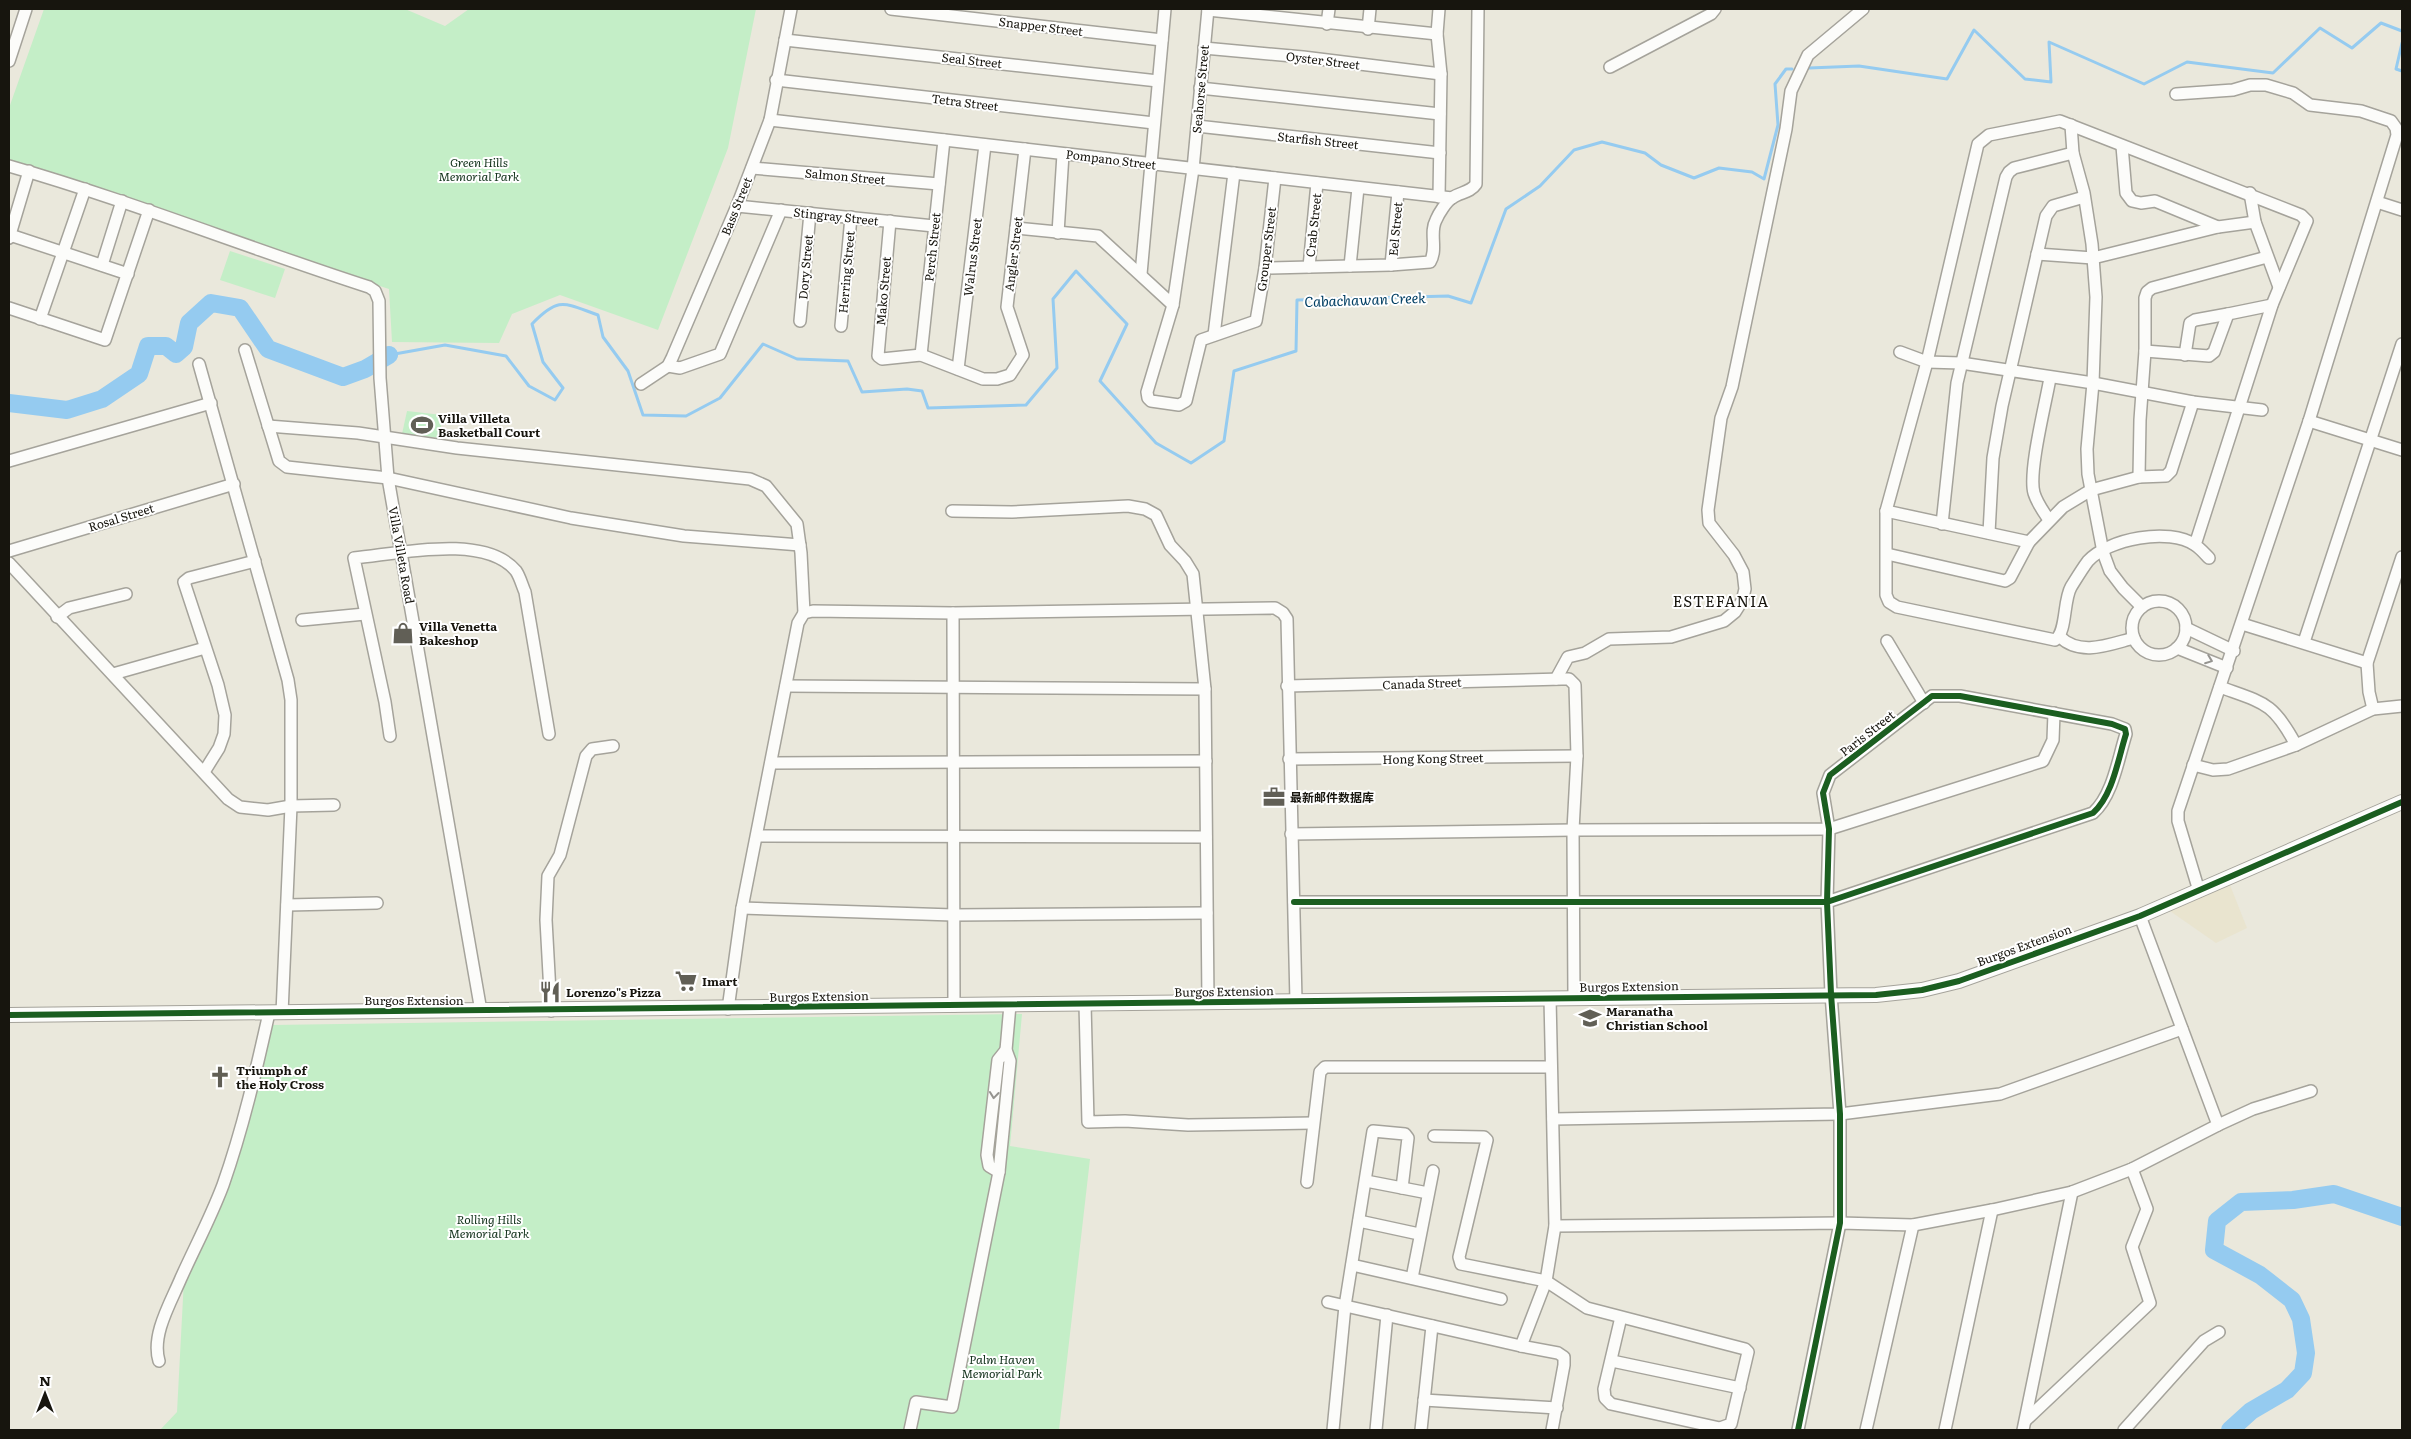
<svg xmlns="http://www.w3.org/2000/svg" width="2411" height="1439" font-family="Literata,'Noto Sans SC',serif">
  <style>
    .built { fill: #e9e4cf }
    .green { fill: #c4eec7 }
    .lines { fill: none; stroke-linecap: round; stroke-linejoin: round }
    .stream { stroke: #95cbf0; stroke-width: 3 }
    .river { stroke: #95cbf0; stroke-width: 18 }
    .minor-casing { stroke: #a5a39b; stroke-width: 14 }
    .major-casing { stroke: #a5a39b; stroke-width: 16 }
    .minor { stroke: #fcfcfa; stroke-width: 11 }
    .major { stroke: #fcfcfa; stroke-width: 14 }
    .cycleway-casing { stroke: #fff; stroke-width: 9 }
    .cycleway { stroke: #1b5e20; stroke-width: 6 }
    .oneway { stroke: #959490 }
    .labels { text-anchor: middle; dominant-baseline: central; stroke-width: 4; stroke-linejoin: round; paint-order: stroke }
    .street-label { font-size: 12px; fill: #17150e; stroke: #fff }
    .park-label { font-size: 12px; font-style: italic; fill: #11311a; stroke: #fff }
    .poi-label { font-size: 12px; font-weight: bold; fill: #17150e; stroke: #fff; text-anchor: start }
    .water-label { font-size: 14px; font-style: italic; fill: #003e63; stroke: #fff }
    .quarter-label { font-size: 15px; letter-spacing: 1px; fill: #17150e; stroke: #fff }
  </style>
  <rect width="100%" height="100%" fill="#eae8dc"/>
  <polygon class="built" points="2230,885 2247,928 2216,943 2170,911"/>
  <g class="green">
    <polygon points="44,9 405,9 445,26 469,9 756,9 728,148 658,330 560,295 512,314 499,343 392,342 389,289 9,165 9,108"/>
    <polygon points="230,251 285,269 275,298 220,280"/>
    <polygon points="407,411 442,415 440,438 402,434"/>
    <polygon points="1022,1014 1010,1146 1090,1159 1059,1430 160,1430 177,1412 184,1279 231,1176 272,1025"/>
  </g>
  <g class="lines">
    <g class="stream">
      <polyline points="2402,43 2396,69 2402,71"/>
      <polyline points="1809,68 1859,66 1947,79 1974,30 2025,79 2051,82 2049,42 2144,84 2187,62 2273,73 2320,28 2352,48 2381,23 2402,31"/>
      <path d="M389,355l56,-10 61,11 23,30 26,14 8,-12 -20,-26 -11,-38c27,-28 32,-21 66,-9l5,22 25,34 15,44 43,1 34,-18 43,-54 34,15 51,2 14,31 45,-3 15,2 6,17 98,-3 31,-37 -4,-69 23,-28 51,53 -27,57 56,62 35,20 33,-22 10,-70 62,-20 1,-51 151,-4 23,7 35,-94 34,-23 34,-36 28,-8 43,11 16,12 33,13 25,-10 33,4 12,7 14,-54 -3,-41 11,-15h6"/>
    </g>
    <g class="river">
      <polyline points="9,403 67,410 102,399 139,374 148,346 166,346 176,354 184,347 189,323 211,303 240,308 268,349 343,377 365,369 389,355"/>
      <polyline points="2230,1430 2251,1411 2287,1390 2303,1373 2306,1353 2301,1319 2292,1300 2260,1275 2214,1250 2217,1221 2241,1202 2293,1200 2334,1194 2402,1217"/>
    </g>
    <g class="minor-casing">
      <g id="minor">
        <polyline points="891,9 1162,40"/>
        <polyline points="1208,9 1193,169 1173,305 1147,392 1148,398 1151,401 1179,405 1186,401 1201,340 1256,321 1265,268 1275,178"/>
        <polyline points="1208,10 1437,34"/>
        <polyline points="1327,24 1329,9"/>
        <polyline points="1368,29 1370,9"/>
        <polyline points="785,40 1158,81"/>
        <polyline points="1204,48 1303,57 1441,74"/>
        <polyline points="9,61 26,9"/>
        <polyline points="1610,67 1711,14 1715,9"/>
        <polyline points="776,80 1154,123"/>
        <polyline points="1200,88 1440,114"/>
        <polyline points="2176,94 2233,90 2250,85 2266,85 2293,93 2310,105 2361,111 2391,121 2396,128 2397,135 2309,421 2178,811 2178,821 2199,891"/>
        <polyline points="770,120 1452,198"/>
        <polyline points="2071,125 2073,153 2084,193 2092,244 2096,297 2093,383 2087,449 2088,474 2103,552 2110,571 2123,588 2142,607"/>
        <polyline points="1197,126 1440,153"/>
        <polyline points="2122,146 2126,193 2132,201 2141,203 2155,201 2218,227"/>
        <path d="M9,166c122,35 239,82 360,121l6,4 4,10 1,77 8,100 93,533"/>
        <polyline points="752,168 939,184"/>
        <polyline points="2250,193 2255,222 2279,287"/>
        <polyline points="1439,197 1441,74 1437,34 1439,9"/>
        <polyline points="2377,202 2402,210"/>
        <polyline points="737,206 934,226"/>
        <polyline points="890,221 878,356 882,359 921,355 983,379 997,379 1010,375 1023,355 1007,307 1025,149"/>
        <polyline points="1016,228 1098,236 1173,305"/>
        <polyline points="1058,233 1063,154"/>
        <polyline points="10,235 128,274"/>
        <polyline points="9,238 29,171"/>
        <polyline points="2037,254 2093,258 2218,227 2255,222"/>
        <polyline points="102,265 122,201"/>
        <polyline points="1391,265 1398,192"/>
        <polyline points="1350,266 1358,188"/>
        <polyline points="1309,267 1317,183"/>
        <path d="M1265,268l126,-3 39,-3c8,-13 -1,-29 6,-42 3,-7 10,-18 16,-22 8,-6 18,-5 24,-14l2,-175"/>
        <polyline points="1141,274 1165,9"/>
        <polyline points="9,308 105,340 149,210"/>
        <polyline points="40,319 85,189"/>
        <polyline points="800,321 810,213"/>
        <polyline points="841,326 851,217"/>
        <polyline points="1214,335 1234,173"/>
        <polyline points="245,350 279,461 287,467 388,478 571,518 684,536 800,545"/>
        <polyline points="2145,351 2209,356 2214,352 2228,314 2272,305"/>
        <polyline points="1900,352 1927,362 1961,363 2093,383 2193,402 2262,410"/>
        <polyline points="921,355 944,140"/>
        <polyline points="2185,355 2190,323 2195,320 2228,314"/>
        <polyline points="199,364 288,680 291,700 291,806 282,1013"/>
        <polyline points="668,366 680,368 720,354 781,210"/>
        <polyline points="958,369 985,145"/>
        <polyline points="641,384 668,366 672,358 737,206 770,120 791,9"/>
        <polyline points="2309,421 2402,450"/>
        <polyline points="268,426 358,433 457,448 750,479 766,486 797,524 801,553 804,613"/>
        <polyline points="9,461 211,403"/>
        <polyline points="2139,477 2140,420 2145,351 2145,298 2147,292 2152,288 2267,257"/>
        <polyline points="952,511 1012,512 1128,506 1145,509 1156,515 1170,545 1185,561 1193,574 1205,689 1208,1002"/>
        <polyline points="1886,511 2029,542"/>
        <path d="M2049,520c-6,-9 -12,-17 -15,-27 -6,-21 12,-91 16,-115"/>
        <polyline points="1942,524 1957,383 2006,177 2009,172 2014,168 2073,153"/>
        <polyline points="1989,533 1993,458 2002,406 2046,216 2053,206 2084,197"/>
        <path d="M2195,545l77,-240 35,-84 -6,-6 -241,-94 -71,14 -11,9 -51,218 -41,149v84l3,7 8,5 158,33c12,-8 8,-39 16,-53 5,-8 11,-18 17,-26 20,-22 81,-34 107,-16 5,3 10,9 14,13"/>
        <polyline points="9,551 234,484"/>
        <polyline points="1887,554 2005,581 2010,578 2029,542 2063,507 2091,490 2139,477 2166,476 2171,471 2193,402"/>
        <polyline points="9,563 228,799 240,807 268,810 291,806 334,805"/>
        <circle cx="2159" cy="628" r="27"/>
        <polyline points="953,613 954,1006"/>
        <polyline points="57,617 69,608 126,594"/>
        <polyline points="302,620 365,614"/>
        <polyline points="2242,624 2367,663"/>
        <polyline points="2186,628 2234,651"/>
        <path d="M2060,637c21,20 50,7 74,1"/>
        <polyline points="1887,641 1924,703"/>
        <polyline points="2304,642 2402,344"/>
        <polyline points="2177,648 2227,668"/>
        <polyline points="113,674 205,648"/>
        <polyline points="1556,679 1568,657 1585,653 1609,639 1671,637 1724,621 1735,612 1742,601 1745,589 1743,572 1734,555 1709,523 1708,510 1721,418 1732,387 1786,129 1791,91 1808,55 1863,9"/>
        <polyline points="786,686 1205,689"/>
        <polyline points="1287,686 1562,679 1569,679 1575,685 1577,756 1573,830 1574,998"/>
        <path d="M2220,687c44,16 53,15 76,58"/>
        <polyline points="2373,709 2369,692 2367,663 2402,557"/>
        <path d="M390,736l-5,-34 -31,-144c43,-4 131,-25 162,13 4,6 6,14 9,21l24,142"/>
        <polyline points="1289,759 1577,756"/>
        <polyline points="771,763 1206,761"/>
        <polyline points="2193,765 2213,770 2228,769 2296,745 2373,709 2402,706"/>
        <polyline points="204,772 219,748 224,734 225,715 218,685 184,582 189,578 255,561"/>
        <polyline points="1291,834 1573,830 1829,829 2043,761 2053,740 2054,713"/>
        <polyline points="757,836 1206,837"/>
        <path d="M1294,902h533l266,-89c20,-18 25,-54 33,-79l-1,-5 -13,-5 -152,-28h-28l-102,79 -7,18 6,36 -2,73 4,92 9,120v109l-42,207"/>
        <polyline points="287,905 377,903"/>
        <polyline points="742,908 953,915 1207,913"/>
        <polyline points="1085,1004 1088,1122 1125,1121 1188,1125 1313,1123"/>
        <polyline points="728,1009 742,908 798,623 804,613 813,611 953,613 1275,608 1283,613 1287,619 1296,1001"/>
        <polyline points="551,1011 546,920 548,876 560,855 586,756 592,749 613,746"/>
        <polyline points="1553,1119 1840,1114 2000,1094 2182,1029"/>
        <polyline points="2218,1125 2253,1109 2311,1091"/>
        <polyline points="1434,1136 1484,1137 1487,1140 1459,1257 1461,1264 1546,1281 1587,1308 1745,1349 1748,1352 1731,1424 1720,1428 1611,1404 1605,1398 1604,1389 1621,1317"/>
        <polyline points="999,1172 989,1166 987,1155 998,1060 1006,1050"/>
        <polyline points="1366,1181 1428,1193"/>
        <polyline points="1307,1182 1320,1072 1325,1067 1551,1067"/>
        <polyline points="1359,1221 1419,1234"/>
        <polyline points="1555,1226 1840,1223 1913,1225 1992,1210 2072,1192 2132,1169 2218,1125 2140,916"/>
        <polyline points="1352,1265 1501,1299"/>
        <polyline points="1412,1278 1433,1171"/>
        <polyline points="1328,1302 1521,1346 1558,1353 1564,1357 1564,1365 1552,1430"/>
        <polyline points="1521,1346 1546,1281 1555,1226 1550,998"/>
        <path d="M159,1361c-8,-26 12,-59 22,-83 14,-31 30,-61 42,-93 20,-57 33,-114 46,-172"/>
        <polyline points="1612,1361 1740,1388"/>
        <polyline points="1424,1400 1557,1408"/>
        <polyline points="2026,1420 2150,1303 2132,1247 2147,1209 2132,1169"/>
        <polyline points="910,1430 916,1402 952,1407 999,1172 1010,1061 1006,1050 1010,1005"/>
        <polyline points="1333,1430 1345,1306 1373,1131 1405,1134 1408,1138 1402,1188"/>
        <polyline points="1376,1430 1387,1315"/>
        <polyline points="1421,1430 1432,1326"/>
        <polyline points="1866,1430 1913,1225"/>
        <polyline points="1945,1430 1992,1210"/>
        <polyline points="2023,1430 2072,1192"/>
        <polyline points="2124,1430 2204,1341 2219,1332"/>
      </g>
    </g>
    <g class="major-casing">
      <polyline id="major" points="9,1015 1876,995 1922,990 1959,981 2140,916 2402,802"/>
    </g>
    <use href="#minor" class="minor"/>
    <use href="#major" class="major"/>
    <g class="cycleway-casing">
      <g id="cycleway">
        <path d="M1294,902h533l266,-89c20,-18 25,-54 33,-79l-1,-5 -13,-5 -152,-28h-28l-102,79 -7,18 6,36 -2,73 4,92 9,120v109l-42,207"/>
        <polyline points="9,1015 1876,995 1922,990 1959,981 2140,916 2402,802"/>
      </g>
    </g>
    <use href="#cycleway" class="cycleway"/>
  </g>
  <defs><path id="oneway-chevron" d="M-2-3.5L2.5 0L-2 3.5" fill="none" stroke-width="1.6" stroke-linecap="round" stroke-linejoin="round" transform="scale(1.25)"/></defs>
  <g class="oneway">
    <use href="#oneway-chevron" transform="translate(2209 660) rotate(21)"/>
    <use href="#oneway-chevron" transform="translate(994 1095) rotate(96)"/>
  </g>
  <defs>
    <g id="stadium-bare" transform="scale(1.725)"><path d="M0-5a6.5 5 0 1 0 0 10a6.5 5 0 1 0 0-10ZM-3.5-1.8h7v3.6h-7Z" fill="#615f56" stroke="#fff" stroke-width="2.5" paint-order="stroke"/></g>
    <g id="shop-bare" transform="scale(1.725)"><path d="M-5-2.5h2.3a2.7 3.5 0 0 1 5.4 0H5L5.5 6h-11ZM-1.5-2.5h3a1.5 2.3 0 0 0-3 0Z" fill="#615f56" stroke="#fff" stroke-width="2.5" paint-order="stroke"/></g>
    <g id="office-bare" transform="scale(1.725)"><path d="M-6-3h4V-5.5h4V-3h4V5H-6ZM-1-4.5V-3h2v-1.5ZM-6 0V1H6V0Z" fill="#615f56" stroke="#fff" stroke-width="2.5" paint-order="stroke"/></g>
    <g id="supermarket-bare" transform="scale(1.725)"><path d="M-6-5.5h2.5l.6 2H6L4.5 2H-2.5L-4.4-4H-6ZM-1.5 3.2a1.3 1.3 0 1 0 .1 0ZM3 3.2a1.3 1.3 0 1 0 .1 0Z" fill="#615f56" stroke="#fff" stroke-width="2.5" paint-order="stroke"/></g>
    <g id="restaurant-bare" transform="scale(1.725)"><path d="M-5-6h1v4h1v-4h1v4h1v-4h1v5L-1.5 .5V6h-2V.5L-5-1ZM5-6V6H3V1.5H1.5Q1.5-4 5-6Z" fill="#615f56" stroke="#fff" stroke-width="2.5" paint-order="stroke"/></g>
    <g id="school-bare" transform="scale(1.725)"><path d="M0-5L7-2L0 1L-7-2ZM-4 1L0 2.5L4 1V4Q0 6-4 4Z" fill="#615f56" stroke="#fff" stroke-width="2.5" paint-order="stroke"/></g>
    <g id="church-bare" transform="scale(1.725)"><path d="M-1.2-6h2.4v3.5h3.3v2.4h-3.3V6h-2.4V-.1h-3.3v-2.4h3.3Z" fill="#615f56" stroke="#fff" stroke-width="2.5" paint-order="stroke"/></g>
  </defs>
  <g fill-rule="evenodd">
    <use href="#stadium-bare" x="422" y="425"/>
    <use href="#shop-bare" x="403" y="633"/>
    <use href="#office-bare" x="1274" y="797"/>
    <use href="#supermarket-bare" x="686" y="981"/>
    <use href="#restaurant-bare" x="550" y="992"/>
    <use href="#school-bare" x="1590" y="1018"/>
    <use href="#church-bare" x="220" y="1077"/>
  </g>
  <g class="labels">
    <g class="street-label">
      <text transform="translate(1041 26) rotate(7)">Snapper Street</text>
      <text transform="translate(972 60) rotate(6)">Seal Street</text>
      <text transform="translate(1323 60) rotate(7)">Oyster Street</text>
      <text transform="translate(1200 89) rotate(-85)">Seahorse Street</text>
      <text transform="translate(965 102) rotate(7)">Tetra Street</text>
      <text transform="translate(1318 140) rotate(6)">Starfish Street</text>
      <text transform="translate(1111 159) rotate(7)">Pompano Street</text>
      <text transform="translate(845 176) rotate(5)">Salmon Street</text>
      <text transform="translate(736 206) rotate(-68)">Bass Street</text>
      <text transform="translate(836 216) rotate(6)">Stingray Street</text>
      <text transform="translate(1313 225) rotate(-84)">Crab Street</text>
      <text transform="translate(1395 229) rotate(-85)">Eel Street</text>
      <text transform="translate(932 247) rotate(-84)">Perch Street</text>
      <text transform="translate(1266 249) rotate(-83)">Grouper Street</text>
      <text transform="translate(1013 254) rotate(-83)">Angler Street</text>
      <text transform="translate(972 257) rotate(-83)">Walrus Street</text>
      <text transform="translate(805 267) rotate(-85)">Dory Street</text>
      <text transform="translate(846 272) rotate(-85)">Herring Street</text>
      <text transform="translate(883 291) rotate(-85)">Mako Street</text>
      <text transform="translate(121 517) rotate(-17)">Rosal Street</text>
      <text transform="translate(402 555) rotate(80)">Villa Villeta Road</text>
      <text transform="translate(1422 683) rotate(-2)">Canada Street</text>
      <text transform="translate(1867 733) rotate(-38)">Paris Street</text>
      <text transform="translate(1433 758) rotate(-1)">Hong Kong Street</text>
      <text transform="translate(2024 945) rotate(-20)">Burgos Extension</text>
      <text transform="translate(1629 986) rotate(-1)">Burgos Extension</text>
      <text transform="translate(1224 991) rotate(-1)">Burgos Extension</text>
      <text transform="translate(819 996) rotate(-1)">Burgos Extension</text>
      <text x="414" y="1000">Burgos Extension</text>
    </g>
    <g class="park-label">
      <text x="479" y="162">Green Hills<tspan x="479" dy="14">Memorial Park</tspan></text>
      <text x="489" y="1219">Rolling Hills<tspan x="489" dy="14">Memorial Park</tspan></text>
      <text x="1002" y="1359">Palm Haven<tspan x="1002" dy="14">Memorial Park</tspan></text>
    </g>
    <g class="poi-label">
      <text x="438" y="418">Villa Villeta<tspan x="438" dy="14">Basketball Court</tspan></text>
      <text x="419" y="626">Villa Venetta<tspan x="419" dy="14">Bakeshop</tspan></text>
      <text x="1290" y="797">最新邮件数据库</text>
      <text x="702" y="981">Imart</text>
      <text x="566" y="992">Lorenzo"s Pizza</text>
      <text x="1606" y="1011">Maranatha<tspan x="1606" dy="14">Christian School</tspan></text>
      <text x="236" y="1070">Triumph of<tspan x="236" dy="14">the Holy Cross</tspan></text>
    </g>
    <g class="water-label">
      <text transform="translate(1365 299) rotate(-2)">Cabachawan Creek</text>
    </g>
    <g class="quarter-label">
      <text x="1721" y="600">ESTEFANIA</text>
    </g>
  </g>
  <rect width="2411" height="1439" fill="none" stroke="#17150e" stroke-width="20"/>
  <g transform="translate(45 1394)" stroke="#ffffff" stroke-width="4" paint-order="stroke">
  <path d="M0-4L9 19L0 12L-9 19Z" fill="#17150e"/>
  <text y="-8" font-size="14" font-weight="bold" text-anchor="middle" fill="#17150e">N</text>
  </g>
</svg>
